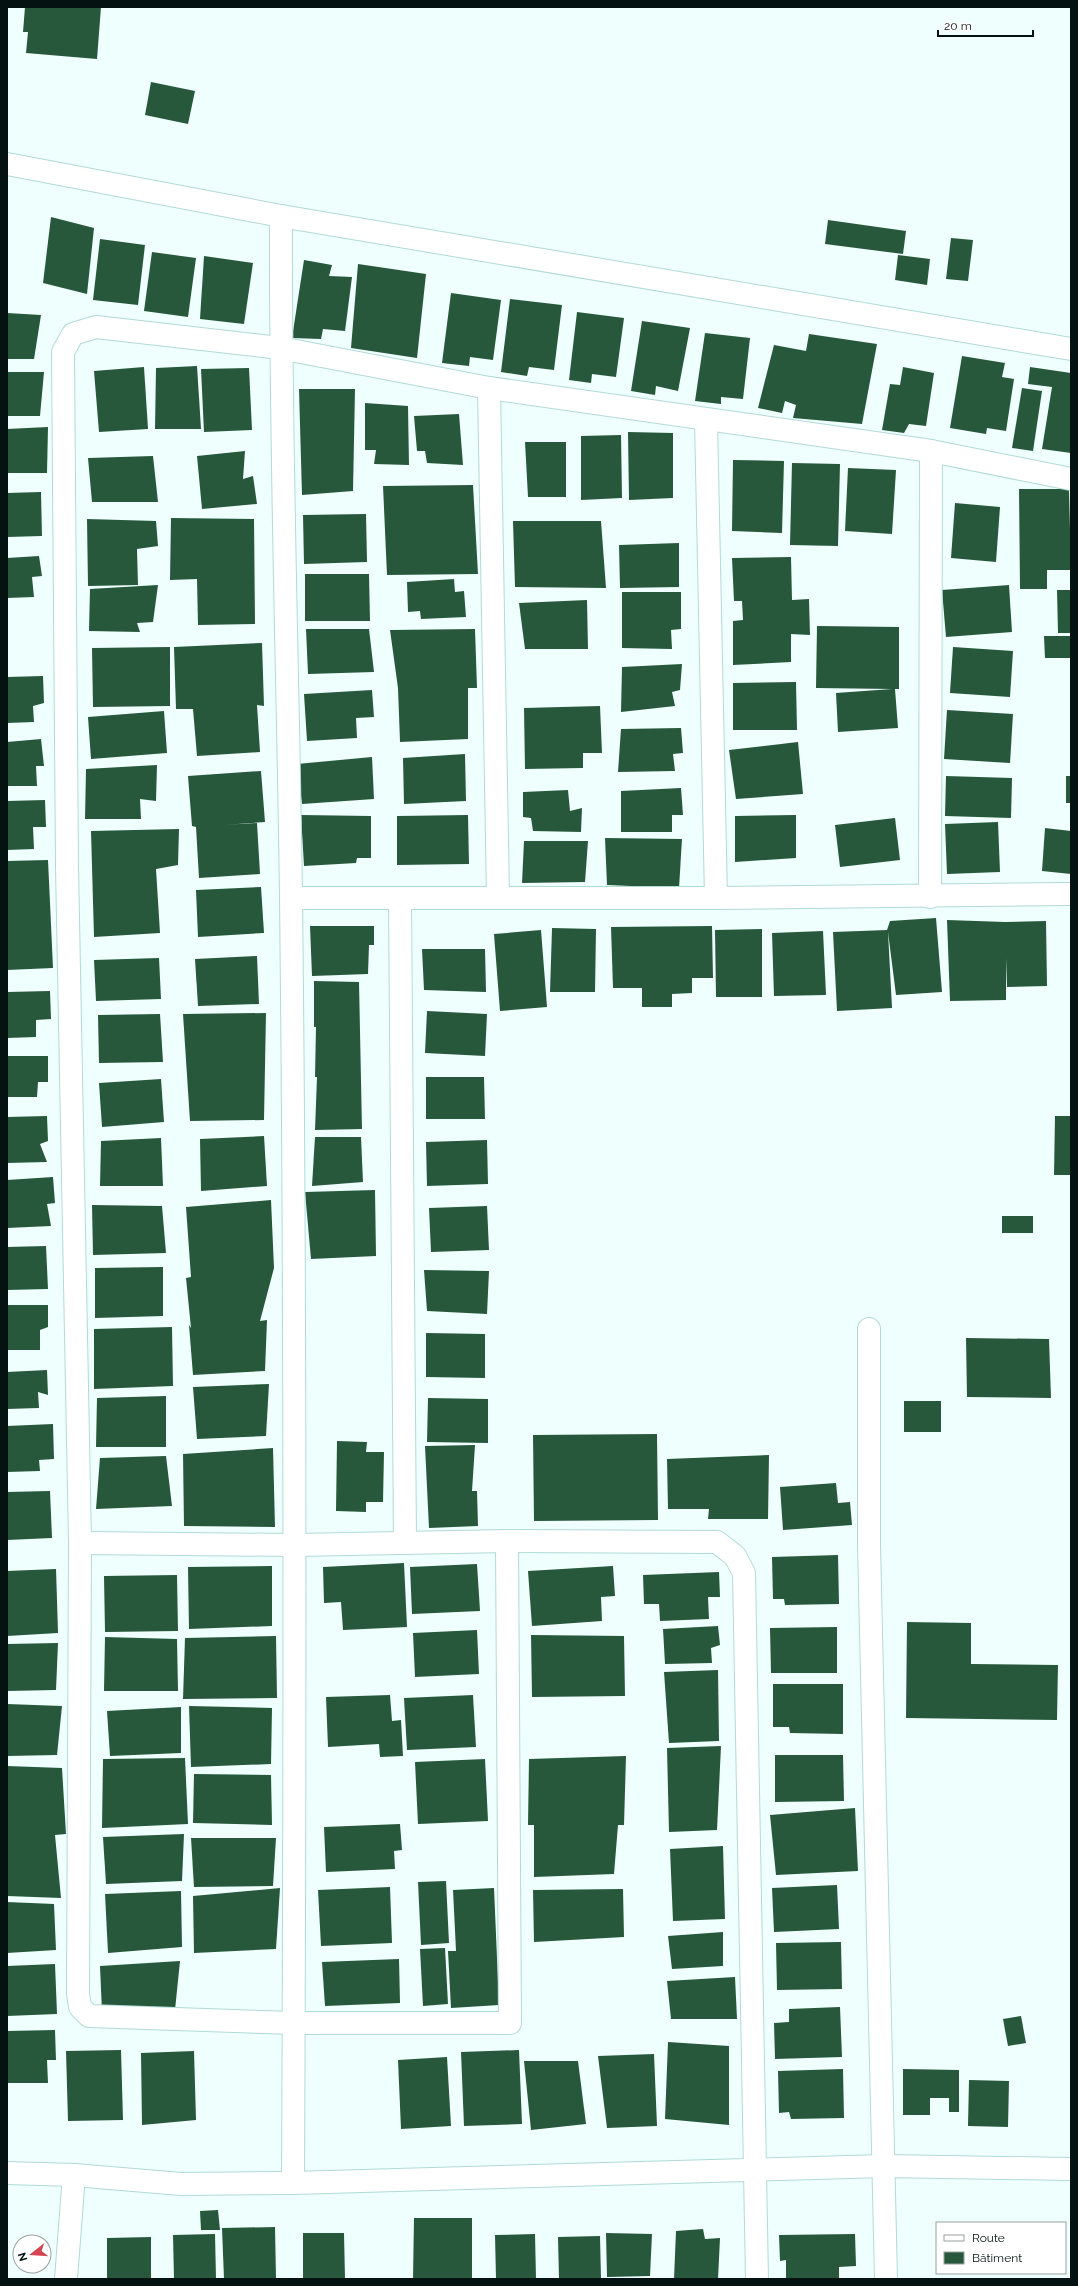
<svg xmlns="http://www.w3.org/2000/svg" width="1078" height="2286" font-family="Raleway,sans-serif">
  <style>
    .building { fill: #28583c }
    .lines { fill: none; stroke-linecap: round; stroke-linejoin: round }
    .minor-casing { stroke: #b1dad7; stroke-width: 24 }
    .tertiary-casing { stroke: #b1dad7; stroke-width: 24 }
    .minor { stroke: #fff; stroke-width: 22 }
    .tertiary { stroke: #fff; stroke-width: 22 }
  </style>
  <rect width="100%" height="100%" fill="#eefffd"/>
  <g class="building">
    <polygon points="25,7 101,7 97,59 26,53 28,32 23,32"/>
    <polygon points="151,82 195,91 188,124 145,115"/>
    <polygon points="51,217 94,228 87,294 43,283"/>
    <polygon points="828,220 906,231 903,254 825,244"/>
    <polygon points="951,238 973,240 968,281 946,279"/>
    <polygon points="100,239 145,245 138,305 93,300"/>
    <polygon points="152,252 196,258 188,317 144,311"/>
    <polygon points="898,255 930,259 927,285 895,280"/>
    <polygon points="204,256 253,263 244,324 200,319"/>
    <polygon points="304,260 332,265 329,276 352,277 345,331 323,329 321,339 292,338"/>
    <polygon points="358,264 426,274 417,358 351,348"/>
    <polygon points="451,293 501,300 493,360 470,357 469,366 442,363"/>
    <polygon points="510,299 562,305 554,370 529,367 527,376 501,372"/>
    <polygon points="577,312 624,318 616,377 592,374 591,383 569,380"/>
    <polygon points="7,313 41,315 34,359 7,359"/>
    <polygon points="642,321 690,328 678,391 656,386 655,395 631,391"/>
    <polygon points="705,333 750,338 743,399 721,397 721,404 695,401"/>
    <polygon points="809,334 877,344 862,424 793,418 796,405 785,401 782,413 758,408 774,345 806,351"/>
    <polygon points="962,356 1005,363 1002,377 1014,379 1006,431 987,428 986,434 950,428"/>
    <polygon points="197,366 201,429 155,429 156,368"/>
    <polygon points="144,367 148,429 99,432 94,371"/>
    <polygon points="903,367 934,373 926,426 909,424 904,433 882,430 890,384 900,385"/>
    <polygon points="1030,367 1071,373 1071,453 1042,449 1052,387 1028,384"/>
    <polygon points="249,368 252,430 204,432 201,369"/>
    <polygon points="7,372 44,372 40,416 7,416"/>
    <polygon points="1022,388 1042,391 1033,451 1012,448"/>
    <polygon points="299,389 355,389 353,491 302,495"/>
    <polygon points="365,403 408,406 409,465 374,464 376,450 365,450"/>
    <polygon points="459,414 463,465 427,463 425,451 417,451 414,416"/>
    <polygon points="48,427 47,473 7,473 7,429"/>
    <polygon points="628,432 673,433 673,498 629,500"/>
    <polygon points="621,435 622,498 581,500 581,436"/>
    <polygon points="525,442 566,442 566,497 528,497"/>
    <polygon points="245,451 243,479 253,476 257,504 202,509 197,456"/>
    <polygon points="153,456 158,502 92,502 88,458"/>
    <polygon points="733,460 784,461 782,533 732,531"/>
    <polygon points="792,463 840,464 838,546 790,545"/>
    <polygon points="848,468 896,470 892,534 845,531"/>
    <polygon points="473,485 478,574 387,575 383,486"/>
    <polygon points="1019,489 1069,489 1071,570 1047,570 1047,589 1020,589"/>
    <polygon points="41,492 42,536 7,537 7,493"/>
    <polygon points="955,503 1000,507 996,562 951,558"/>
    <polygon points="366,514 367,562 304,564 303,515"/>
    <polygon points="171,518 254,519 255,624 198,625 197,579 170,580"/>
    <polygon points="87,519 156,521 158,546 137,549 138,585 88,586"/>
    <polygon points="513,521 601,521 606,588 515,587"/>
    <polygon points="679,543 679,587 620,588 619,545"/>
    <polygon points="39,556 42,576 32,577 34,597 7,598 7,558"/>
    <polygon points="791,557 792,600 809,599 810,635 791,634 791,662 733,665 733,621 743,620 742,601 734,601 732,558"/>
    <polygon points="305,574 369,574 370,621 305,621"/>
    <polygon points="454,579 455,592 464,591 466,617 421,619 420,611 408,612 407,582"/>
    <polygon points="158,585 153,622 137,623 140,632 89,631 90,589"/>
    <polygon points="1009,585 1012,632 946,637 942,590"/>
    <polygon points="1057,590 1071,590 1071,633 1058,633"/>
    <polygon points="622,592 681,592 681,629 671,630 672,649 622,648"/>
    <polygon points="587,600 588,649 525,649 519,603"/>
    <polygon points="817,626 899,627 899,689 895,689 898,728 838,732 836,693 892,689 816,688"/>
    <polygon points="306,629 369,629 374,672 308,674"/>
    <polygon points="475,629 477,688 468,688 468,739 400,742 398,688 390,630"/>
    <polygon points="1044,636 1071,636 1071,658 1045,658"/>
    <polygon points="262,643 264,706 257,705 260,752 197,756 193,709 176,709 174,647"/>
    <polygon points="170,647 170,706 93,707 92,648"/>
    <polygon points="953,647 1013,651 1010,697 950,693"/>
    <polygon points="682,664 680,690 672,692 675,706 621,712 622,667"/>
    <polygon points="43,676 44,703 33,706 34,722 7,723 7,677"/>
    <polygon points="796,682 797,730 733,730 733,683"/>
    <polygon points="372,690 374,717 356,718 357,738 307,741 304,694"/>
    <polygon points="600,706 602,753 583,753 583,768 525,769 524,708"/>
    <polygon points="947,710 1013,714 1010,763 944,759"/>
    <polygon points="164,711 167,753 91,759 88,717"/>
    <polygon points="681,728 683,753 673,754 675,771 618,772 621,729"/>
    <polygon points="41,739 44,766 36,766 37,786 7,786 7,742"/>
    <polygon points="798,742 803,794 736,799 729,750"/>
    <polygon points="465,754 466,801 404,804 403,758"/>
    <polygon points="372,757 374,799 302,804 297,764"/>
    <polygon points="157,765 156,801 140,799 141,819 85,819 86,769"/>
    <polygon points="261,771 265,822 223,825 257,823 260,874 199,878 196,827 192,826 188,776"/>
    <polygon points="946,776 1012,778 1011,818 945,816"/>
    <rect x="1066" y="776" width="5" height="27"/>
    <polygon points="681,788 683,815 672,815 672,832 621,832 621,791"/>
    <polygon points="568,790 570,811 582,808 581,832 533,831 531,818 523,817 523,792"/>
    <polygon points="45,800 46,827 33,827 34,849 7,850 7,801"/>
    <polygon points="301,815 371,816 371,858 357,858 356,863 304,866"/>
    <polygon points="468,815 469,864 397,865 397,816"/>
    <polygon points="796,815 796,858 735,862 735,816"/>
    <polygon points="895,818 900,860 840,867 835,825"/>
    <polygon points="998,822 1000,872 947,874 945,824"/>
    <polygon points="1045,828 1071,831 1071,874 1042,871"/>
    <polygon points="179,829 178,865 156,869 160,933 94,937 91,831"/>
    <polygon points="605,838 682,839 679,888 607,885"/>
    <polygon points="524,841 588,841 585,882 522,883"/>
    <polygon points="48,860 53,968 7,970 7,861"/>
    <polygon points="261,887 264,933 198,937 196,890"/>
    <polygon points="936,918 942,992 896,995 888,932 892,1008 837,1011 833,932 887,930 890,921"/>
    <polygon points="947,920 1005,922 1046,921 1047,986 1007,987 1006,958 1006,1000 950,1001"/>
    <polygon points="310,926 374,926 374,945 369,945 368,974 312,976"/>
    <polygon points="712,926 713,978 692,978 692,993 672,994 672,1007 642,1007 642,988 613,988 611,927"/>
    <polygon points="552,928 596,929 595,992 550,992"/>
    <polygon points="762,929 762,997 716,997 715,930"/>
    <polygon points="541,930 547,1007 500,1011 494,934"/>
    <polygon points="823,931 826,995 774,996 772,933"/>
    <polygon points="422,949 485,949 486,992 424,990"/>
    <polygon points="257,956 259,1004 198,1006 195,959"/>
    <polygon points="159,958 161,999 96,1001 94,960"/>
    <polygon points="314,981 359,982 362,1129 315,1130 317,1077 315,1077 316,1027 314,1027"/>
    <polygon points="50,991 51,1019 36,1020 36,1037 7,1038 7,992"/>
    <polygon points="427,1011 487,1014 485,1056 425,1053"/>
    <polygon points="266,1013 264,1120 190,1121 183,1014"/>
    <polygon points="160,1014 163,1062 99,1063 98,1015"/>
    <polygon points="7,1056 48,1056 48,1082 38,1082 37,1097 7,1097"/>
    <polygon points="426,1077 484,1077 485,1119 426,1119"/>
    <polygon points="161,1079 164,1122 102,1127 99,1083"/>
    <polygon points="47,1116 48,1141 40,1144 47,1162 7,1163 7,1117"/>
    <polygon points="1055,1116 1071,1116 1071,1175 1054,1175"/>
    <polygon points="264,1136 267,1186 201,1191 200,1139"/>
    <polygon points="315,1137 361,1137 363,1182 312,1186"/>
    <polygon points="161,1138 163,1186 100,1186 101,1141"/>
    <polygon points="487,1140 488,1184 427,1186 426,1142"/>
    <polygon points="53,1177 55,1203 47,1204 51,1226 7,1228 7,1180"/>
    <polygon points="375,1190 376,1256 311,1259 305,1192"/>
    <polygon points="271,1200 274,1268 260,1321 267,1320 265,1371 193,1375 189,1325 191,1328 186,1278 191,1277 186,1207"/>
    <polygon points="92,1205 162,1206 166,1253 93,1255"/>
    <polygon points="487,1206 489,1250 431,1252 429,1208"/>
    <rect x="1002" y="1216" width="31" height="17"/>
    <polygon points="46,1246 48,1289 7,1290 7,1247"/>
    <polygon points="163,1267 163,1316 95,1318 95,1268"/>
    <polygon points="424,1270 489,1271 487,1314 427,1311"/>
    <polygon points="7,1305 48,1305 48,1327 40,1330 40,1350 7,1350"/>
    <polygon points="172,1327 173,1386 94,1389 94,1329"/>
    <polygon points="426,1333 485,1334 485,1378 426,1377"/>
    <polygon points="966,1338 1049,1339 1051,1398 967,1397"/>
    <polygon points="47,1370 48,1395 38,1392 39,1408 7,1409 7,1372"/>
    <polygon points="269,1384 266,1436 197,1439 193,1387"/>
    <polygon points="166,1396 166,1447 96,1447 97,1398"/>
    <polygon points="428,1398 488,1399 488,1443 427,1442"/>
    <rect x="904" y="1401" width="37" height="31"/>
    <polygon points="53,1424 54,1459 39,1460 40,1471 7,1472 7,1426"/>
    <polygon points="657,1434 658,1520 534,1521 533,1435"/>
    <polygon points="337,1441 367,1442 366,1452 384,1452 383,1502 366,1502 366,1512 336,1511"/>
    <polygon points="475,1445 472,1491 477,1491 478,1526 429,1528 425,1446"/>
    <polygon points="273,1448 275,1527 184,1526 183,1454"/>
    <polygon points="769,1455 768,1519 708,1519 709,1509 668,1509 667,1459"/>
    <polygon points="166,1456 172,1506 96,1509 100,1458"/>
    <polygon points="836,1483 838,1503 850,1502 852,1525 783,1530 780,1487"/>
    <polygon points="50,1491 52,1538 7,1540 7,1492"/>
    <polygon points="838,1555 839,1604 785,1605 784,1599 773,1599 772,1557"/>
    <polygon points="404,1563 407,1627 343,1630 341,1602 324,1603 323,1567"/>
    <polygon points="477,1564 480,1611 412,1614 410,1567"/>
    <polygon points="272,1566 272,1626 189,1629 188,1567"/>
    <polygon points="613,1566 615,1596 601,1597 602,1621 532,1626 528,1571"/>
    <polygon points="56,1569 58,1633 7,1636 7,1571"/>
    <polygon points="719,1572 720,1597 708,1597 709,1619 660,1621 659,1604 644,1604 643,1575"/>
    <polygon points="177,1575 178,1631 105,1632 104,1576"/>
    <polygon points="907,1622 971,1623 971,1664 1058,1665 1057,1720 906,1718"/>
    <polygon points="718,1626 720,1645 711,1648 712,1663 665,1664 663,1629"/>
    <polygon points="837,1627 837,1673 771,1673 770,1628"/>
    <polygon points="477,1630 479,1674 415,1677 413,1633"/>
    <polygon points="531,1635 624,1636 625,1696 532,1697"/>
    <polygon points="276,1636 277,1698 183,1699 185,1638"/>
    <polygon points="105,1637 177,1639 178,1691 104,1691"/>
    <polygon points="58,1643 56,1690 7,1691 7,1644"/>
    <polygon points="718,1670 719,1741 669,1743 664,1672"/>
    <polygon points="773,1684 843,1684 843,1734 790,1733 789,1727 773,1727"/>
    <polygon points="390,1695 392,1721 401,1720 403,1756 380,1757 379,1744 328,1747 326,1697"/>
    <polygon points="473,1695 476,1747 407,1750 404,1698"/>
    <polygon points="7,1704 62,1706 57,1755 7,1756"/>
    <polygon points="189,1706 272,1708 271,1764 191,1767"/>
    <polygon points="181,1707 181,1753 110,1756 107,1711"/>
    <polygon points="721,1746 717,1830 669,1832 667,1748"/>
    <polygon points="775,1755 843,1755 844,1801 775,1802"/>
    <polygon points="626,1756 624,1825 618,1825 614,1874 534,1877 534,1825 528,1825 529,1759"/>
    <polygon points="185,1758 188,1824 102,1828 103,1759"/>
    <polygon points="485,1759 488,1821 418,1824 415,1762"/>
    <polygon points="7,1766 62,1768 66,1834 55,1835 61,1898 7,1896"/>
    <polygon points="194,1774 271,1775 272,1825 193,1823"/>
    <polygon points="855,1808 858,1871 776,1875 770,1815"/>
    <polygon points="400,1824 402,1850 394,1851 395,1869 326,1872 324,1827"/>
    <polygon points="184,1834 182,1881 106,1884 103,1837"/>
    <polygon points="191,1838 276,1838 273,1886 194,1887"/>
    <polygon points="723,1846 725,1919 673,1921 670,1849"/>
    <polygon points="446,1881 449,1943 421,1945 418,1882"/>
    <polygon points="837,1885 839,1929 774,1932 772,1888"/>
    <polygon points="390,1887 392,1943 321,1946 318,1890"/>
    <polygon points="280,1888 276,1949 194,1953 193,1896"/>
    <polygon points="494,1888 499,2005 451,2008 448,1951 456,1951 453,1890"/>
    <polygon points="623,1889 624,1937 534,1942 533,1890"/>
    <polygon points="181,1891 182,1947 108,1953 105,1894"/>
    <polygon points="7,1902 54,1904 56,1950 7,1953"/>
    <polygon points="723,1932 723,1966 672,1969 668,1936"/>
    <polygon points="841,1942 842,1989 777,1990 776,1943"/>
    <polygon points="445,1948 448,2004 423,2006 420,1949"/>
    <polygon points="399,1959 400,2003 325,2006 322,1962"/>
    <polygon points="180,1961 175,2010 102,2012 100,1966"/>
    <polygon points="55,1964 57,2014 7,2016 7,1966"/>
    <polygon points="735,1977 737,2019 671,2019 667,1981"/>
    <polygon points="840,2007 842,2057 775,2059 774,2023 789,2022 789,2009"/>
    <polygon points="1021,2016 1026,2043 1008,2046 1003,2019"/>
    <polygon points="55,2030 56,2060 47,2060 48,2083 7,2083 7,2031"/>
    <polygon points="668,2042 729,2046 729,2125 665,2119"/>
    <polygon points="121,2050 123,2120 68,2121 66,2051"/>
    <polygon points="519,2050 522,2124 464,2126 461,2052"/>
    <polygon points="194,2051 196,2120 142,2125 141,2053"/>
    <polygon points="654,2054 657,2126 607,2128 598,2056"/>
    <polygon points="447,2057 451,2126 401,2129 398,2060"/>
    <polygon points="524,2061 578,2061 586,2124 531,2130"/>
    <polygon points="843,2069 844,2118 791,2119 789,2112 779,2113 778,2071"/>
    <polygon points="903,2069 959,2070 959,2112 949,2112 949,2098 930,2098 930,2115 903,2115"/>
    <polygon points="969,2080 1009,2081 1008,2127 968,2126"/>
    <polygon points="218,2210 220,2230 201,2230 200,2211"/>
    <polygon points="414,2218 472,2218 472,2279 413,2279"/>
    <polygon points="275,2227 276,2279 224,2279 222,2228"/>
    <polygon points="703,2229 705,2239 720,2238 718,2279 674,2279 676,2231"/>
    <polygon points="303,2233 344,2233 345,2279 303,2279"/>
    <polygon points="606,2233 652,2234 650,2276 607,2277"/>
    <polygon points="215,2234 216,2279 174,2279 173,2235"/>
    <polygon points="535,2234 536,2279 496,2279 495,2235"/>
    <polygon points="855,2234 856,2266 839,2267 839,2279 786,2279 786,2260 780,2261 779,2235"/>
    <polygon points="600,2236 601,2279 559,2279 558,2237"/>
    <polygon points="151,2237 151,2279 107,2279 107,2238"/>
  </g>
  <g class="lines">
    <g class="minor-casing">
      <g id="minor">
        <path d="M281,216c-1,227 7,454 10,682 5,428 4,856 2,1285"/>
        <polyline points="489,388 498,897"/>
        <polyline points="706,420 716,898"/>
        <polyline points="930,897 931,451"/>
        <polyline points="291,898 716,898 1071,894"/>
        <polyline points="400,898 405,1543"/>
        <polyline points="869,1329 869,1545 886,2279"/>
        <polyline points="507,1541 510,2023 294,2023 89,2016 80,2007 78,1994 80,1543 67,866 63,352 73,334 96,327 280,348 489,388 931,451 1071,479"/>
        <polyline points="80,1543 295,1545 507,1541 717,1542 735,1556 744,1573 757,2279"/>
        <polyline points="7,2173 74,2175 181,2184 293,2183 884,2166 1071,2169"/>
        <polyline points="66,2279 74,2175"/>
      </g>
    </g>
    <g class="tertiary-casing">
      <polyline id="tertiary" points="7,164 281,216 1071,349"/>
    </g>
    <use href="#minor" class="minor"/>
    <use href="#tertiary" class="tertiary"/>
  </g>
  <rect width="1078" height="2286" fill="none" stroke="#041211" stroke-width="16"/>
  <rect x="936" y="2222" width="130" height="52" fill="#ffffff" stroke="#9ba0a0"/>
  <rect x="944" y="2235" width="20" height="6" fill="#ffffff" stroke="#9ba0a0"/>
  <text x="972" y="2242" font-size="12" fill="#041211">Route</text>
  <rect x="944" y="2252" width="20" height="12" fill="#28583c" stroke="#9ba0a0"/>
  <text x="972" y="2262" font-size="12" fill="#041211">Bâtiment</text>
  <g transform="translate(32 2254) rotate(253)"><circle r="19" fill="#ffffff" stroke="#9ba0a0"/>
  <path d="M0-3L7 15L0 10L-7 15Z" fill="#d54551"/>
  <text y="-6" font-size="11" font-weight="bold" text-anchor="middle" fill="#041211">N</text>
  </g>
  <path d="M938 30v6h95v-6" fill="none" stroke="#041211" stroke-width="2"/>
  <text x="944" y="30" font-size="12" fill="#041211" stroke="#ffffff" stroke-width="3" paint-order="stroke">20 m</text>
</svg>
